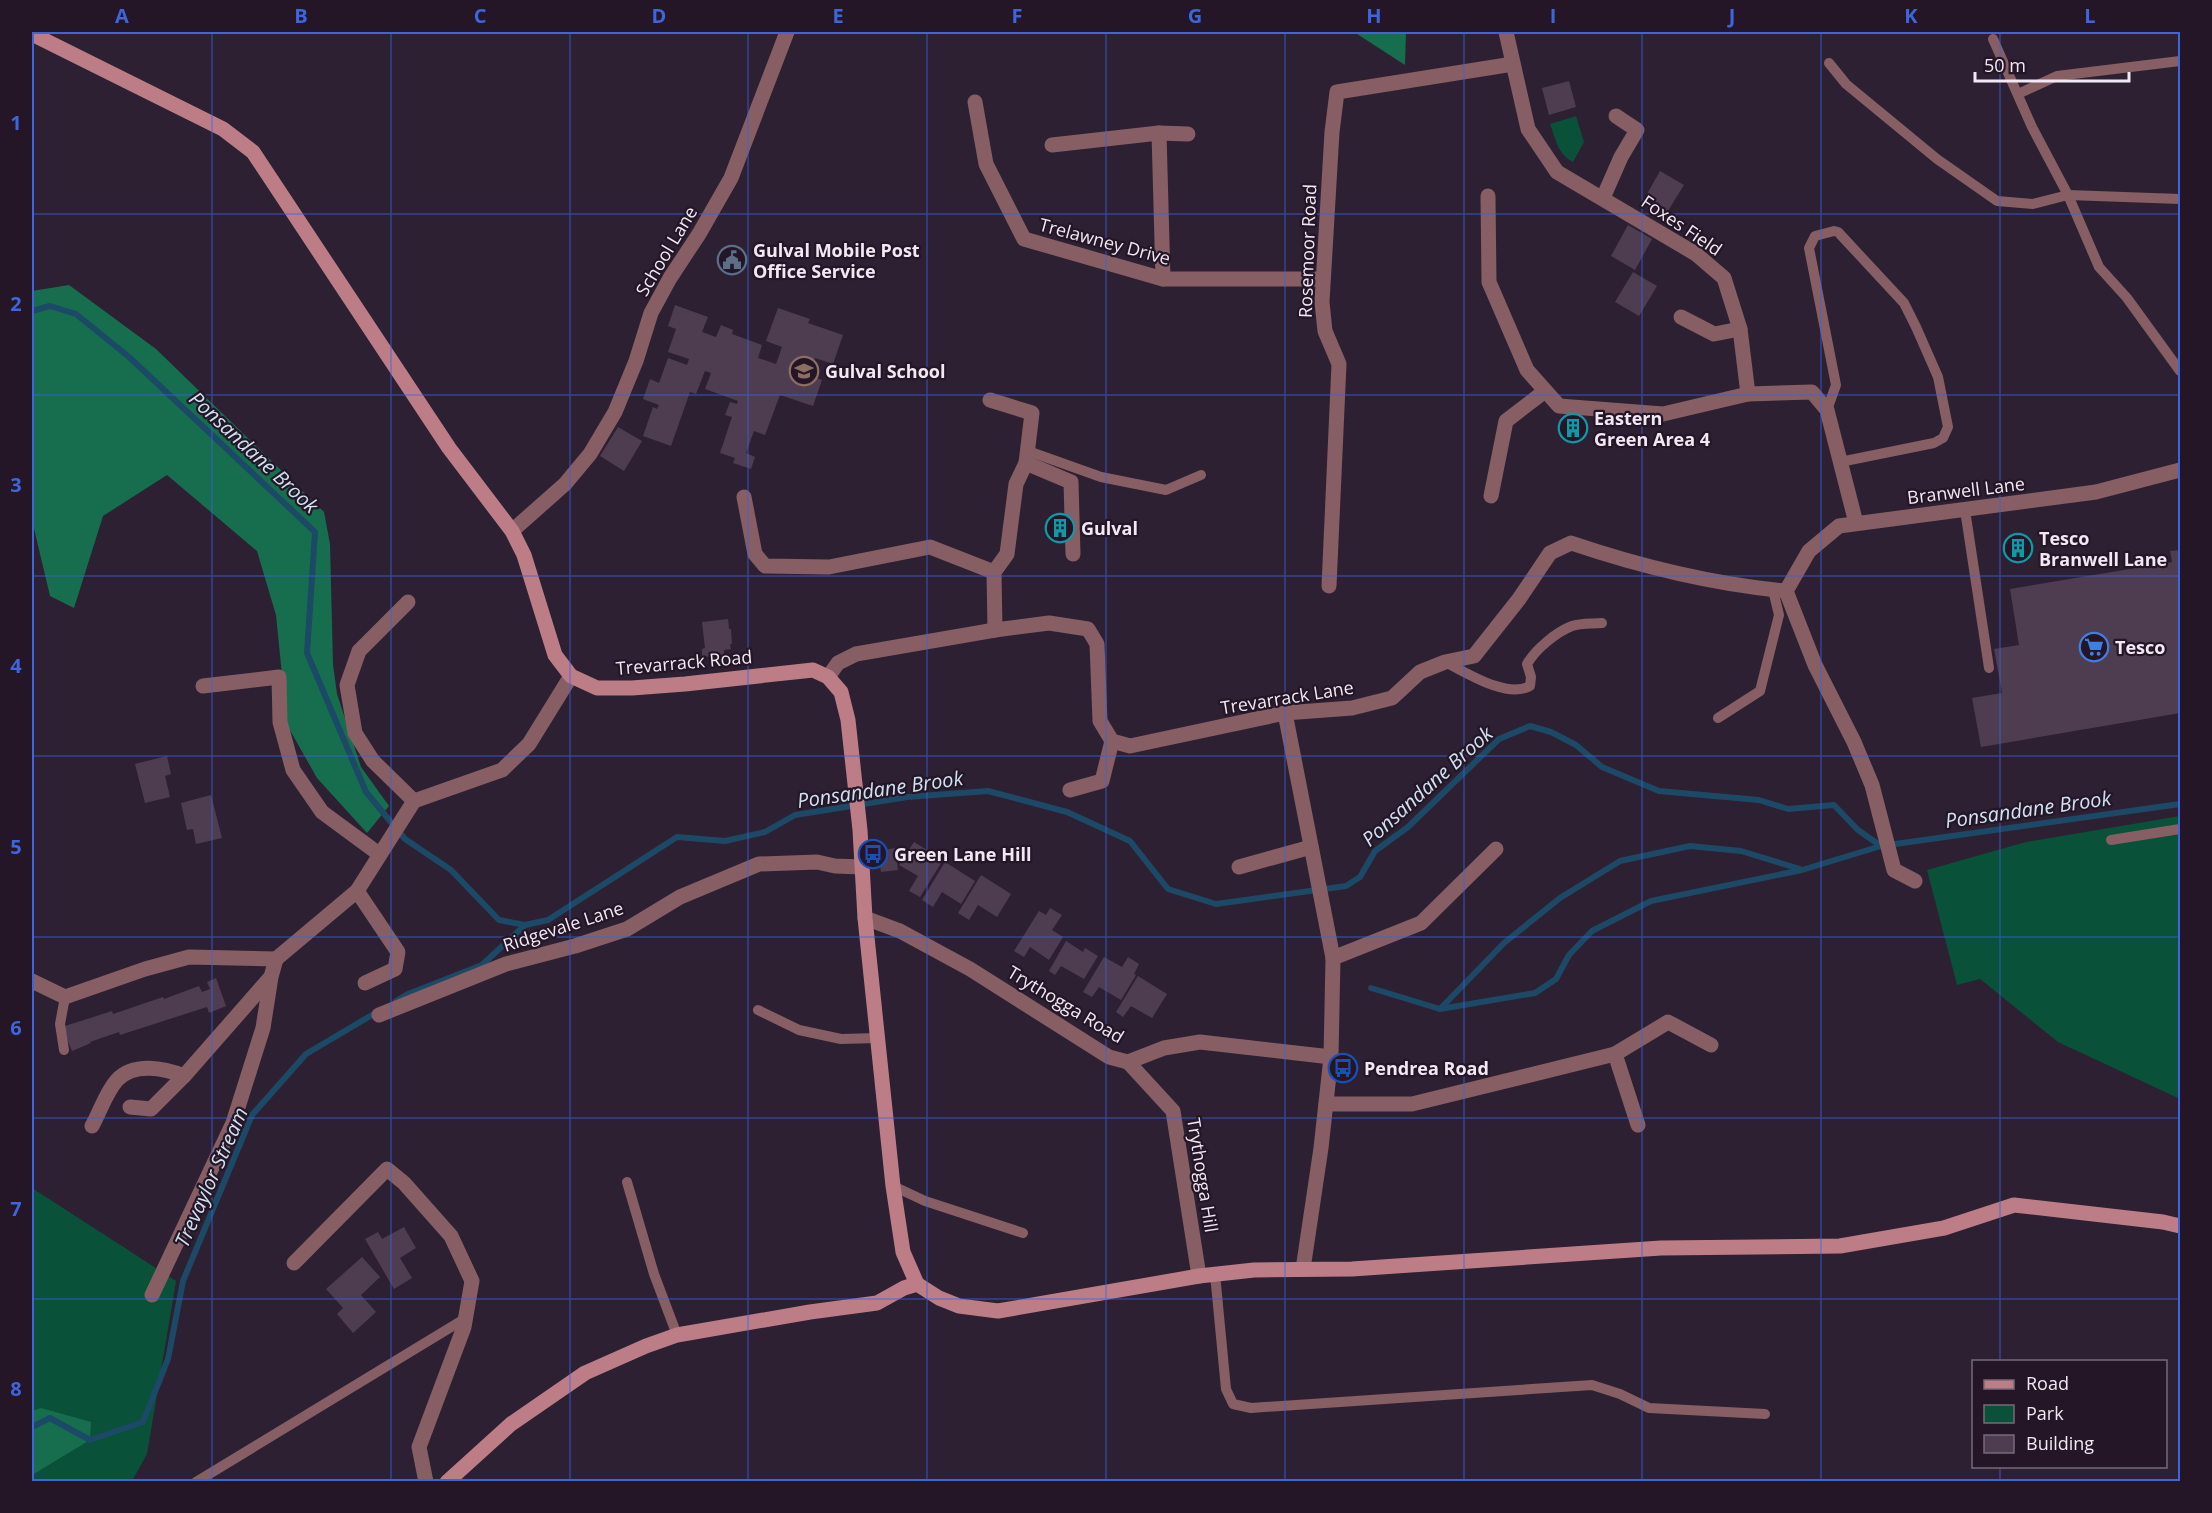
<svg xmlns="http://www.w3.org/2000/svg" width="2212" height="1513" font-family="'Open Sans',sans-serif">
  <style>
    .green { fill: #095139 }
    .forest { fill: #176e4f }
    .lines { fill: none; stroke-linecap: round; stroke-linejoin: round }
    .stream { stroke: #1c4966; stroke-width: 6 }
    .building { fill: #4e3d50 }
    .lane { stroke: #865e64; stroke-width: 10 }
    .street { stroke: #865e64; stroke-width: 15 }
    .secondary { stroke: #bd7d87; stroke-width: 15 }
    .grid { fill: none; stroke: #3d65dc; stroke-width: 1.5; stroke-opacity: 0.55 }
    .labels { text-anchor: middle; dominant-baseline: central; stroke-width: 4.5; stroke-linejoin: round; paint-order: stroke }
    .street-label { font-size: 18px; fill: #f1e8f4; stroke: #241627 }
    .poi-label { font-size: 18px; font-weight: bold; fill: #f1e8f4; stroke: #241627; text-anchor: start }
    .water-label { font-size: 20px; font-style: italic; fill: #cee2f1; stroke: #241627 }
    .neatline { fill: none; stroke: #3d65dc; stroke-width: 2 }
    .grid-label { font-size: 20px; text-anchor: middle; font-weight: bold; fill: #3d65dc }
  </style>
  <rect width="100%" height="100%" fill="#2d2032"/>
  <g class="green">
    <path d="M1576,116l8,26 -11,20c-16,-9 -17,-22 -23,-38z"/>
    <polygon points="2180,816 2180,1099 2058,1042 1980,979 1957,985 1927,870 2026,842"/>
    <polygon points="32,1188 176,1281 147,1454 132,1481 32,1481"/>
  </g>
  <g class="forest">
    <polygon points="1354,32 1406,32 1405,65"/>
    <polygon points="69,285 156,349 324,512 330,544 333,665 337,694 361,767 389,806 367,833 317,778 287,725 276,615 257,551 167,475 103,516 74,608 50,596 32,520 32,291"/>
    <polygon points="41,1408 91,1422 90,1440 32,1475 32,1411"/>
  </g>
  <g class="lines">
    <g class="stream">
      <polyline points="32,311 50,306 76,314 129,357 315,532 307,653 366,792 405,839 451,870 499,920 525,925 548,920 677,837 725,841 765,832 795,815 907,797 988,791 1067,812 1130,841 1168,889 1216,904 1346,886 1360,877 1375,851 1408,827 1499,739 1530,726 1551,732 1576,745 1602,767 1659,791 1759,800 1788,809 1834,805 1858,830 1881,846"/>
      <polyline points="1371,988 1440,1009 1504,943 1560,898 1620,861 1690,846 1741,851 1800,869"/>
      <polyline points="396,1001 408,994 482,965 525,925"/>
      <polyline points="1440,1009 1535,993 1556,979 1569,955 1592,931 1651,901 1802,870 1881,846 2180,804"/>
      <polyline points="32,1427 50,1418 90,1440 143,1422 168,1359 183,1281 252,1115 306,1054 377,1012"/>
    </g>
  </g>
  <g class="building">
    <polygon points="1569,81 1576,107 1549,115 1542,88"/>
    <polygon points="1660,171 1684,185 1666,214 1643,201"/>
    <polygon points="1628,225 1652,239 1635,270 1611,256"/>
    <polygon points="1633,272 1657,286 1639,316 1615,302"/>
    <polygon points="675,305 708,317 702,332 716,337 721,325 733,330 732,334 762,345 758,358 776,364 782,347 766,341 778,308 810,319 808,323 843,335 833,364 815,358 809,375 822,380 813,406 780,395 765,435 754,431 746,453 755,457 751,469 733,463 735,458 720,453 732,417 725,415 730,402 737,404 738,401 705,389 711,373 705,371 696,394 690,392 671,446 643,436 653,407 657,409 659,405 643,399 650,379 659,383 668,358 687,365 689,359 668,352 676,329 668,326"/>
    <polygon points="1573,422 1578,426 1573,433 1567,429"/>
    <polygon points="618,427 642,441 624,471 600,456"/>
    <rect x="1056" y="525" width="8" height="6"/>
    <polygon points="2026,543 2027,552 2009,554 2008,545"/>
    <polygon points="2180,550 2180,713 1981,747 1972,698 2002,693 1994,649 2019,645 2010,589 2172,562 2170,551"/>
    <polygon points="728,619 729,629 731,629 732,644 730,644 731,649 724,650 724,655 702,657 702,649 705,648 702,622"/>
    <polygon points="167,756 171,774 165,776 170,797 145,803 135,764"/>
    <polygon points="211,795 222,838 196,844 193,829 187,830 181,803"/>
    <polygon points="914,842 943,860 920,897 909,891 918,876 899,865"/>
    <polygon points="895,848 898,870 881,872 878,851"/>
    <polygon points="945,862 975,881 961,904 942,892 933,907 922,900"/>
    <polygon points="981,875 1011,894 997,917 978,905 969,920 958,913"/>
    <polygon points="1050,908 1062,915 1052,930 1063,937 1049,960 1030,947 1024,957 1014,951 1039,911 1046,915"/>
    <polygon points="1066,941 1083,952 1085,948 1098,956 1084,979 1061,966 1055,975 1049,971"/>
    <polygon points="1104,957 1122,967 1128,957 1139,964 1134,974 1136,975 1121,1000 1099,987 1092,997 1083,992"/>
    <polygon points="1138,976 1167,994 1152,1018 1131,1006 1123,1017 1116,1012"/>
    <polygon points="216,978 226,1006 209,1013 207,1007 120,1035 119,1032 90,1042 91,1043 72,1051 62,1027 112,1011 113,1014 163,997 164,999 199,986 202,992 210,989 207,982"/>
    <polygon points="404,1227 416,1248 400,1258 412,1278 394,1289 365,1239 378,1232 382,1239"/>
    <polygon points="362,1257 380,1277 361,1295 376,1312 353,1333 337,1314 343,1308 326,1289"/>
  </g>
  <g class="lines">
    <g class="lane">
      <polyline points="1993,39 2032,127 2068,195 2099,267 2127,298 2180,371"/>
      <polyline points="1829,63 1846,84 1937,159 1997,201 2033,204 2068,195 2180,199"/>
      <polyline points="2018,94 2057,76 2180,61"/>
      <polyline points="1827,410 1836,385 1809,248 1815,236 1834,231 1838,232 1904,303 1916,327 1938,377 1948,427 1943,438 1934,443 1840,462"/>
      <polyline points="1028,451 1101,477 1166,490 1201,475"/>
      <polyline points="1965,510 1989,668"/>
      <path d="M1445,662c22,11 62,37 85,24l1,-9 -4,-13c8,-14 29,-32 45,-38 9,-3 20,-2 30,-3"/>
      <polyline points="1718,718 1760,691 1779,615 1773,590"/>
      <polyline points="2111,840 2180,829"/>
      <polyline points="758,1010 799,1030 841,1039 878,1038"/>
      <polyline points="64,1050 60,1024 65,997"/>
      <polyline points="627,1182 654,1274 677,1335"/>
      <polyline points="893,1186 925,1201 1023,1233"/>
      <polyline points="1215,1274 1226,1389 1233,1404 1251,1408 1592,1385 1620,1394 1649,1408 1765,1414"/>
      <polyline points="196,1482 466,1318"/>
    </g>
    <g class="street">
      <polyline points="1506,32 1528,129 1557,172 1696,254 1724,278 1740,329 1748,394"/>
      <polyline points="975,102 986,164 1024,239 1163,279 1323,279"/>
      <polyline points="1159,133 1188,134"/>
      <polyline points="1052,145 1159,133 1163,279"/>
      <polyline points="1488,196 1489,282 1527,370 1559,406 1663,414 1748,394 1812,392 1827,410 1856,523"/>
      <polyline points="1603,198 1621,157 1637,130 1616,116"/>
      <polyline points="1681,317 1714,334 1740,329"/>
      <polyline points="990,400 1032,413 1026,463 1016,484 1007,554 994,572 995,630"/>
      <polyline points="1026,463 1071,482 1073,554"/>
      <polyline points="1491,496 1506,421 1545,391"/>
      <polyline points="744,497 755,554 765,566 829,567 930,547 994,572"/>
      <polyline points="512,531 565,484 590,454 615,412 636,361 651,313 670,278 699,234 731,178 787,32"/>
      <polyline points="1329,586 1339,364 1325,331 1322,302 1332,132 1337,92 1513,64"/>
      <polyline points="1786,591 1809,551 1839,526 2096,492 2180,470"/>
      <polyline points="1786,591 1815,665 1854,742 1872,785 1894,870 1915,881"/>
      <polyline points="408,602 359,651 347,685 355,733 373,761 414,801"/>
      <path d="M828,677l10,-14 18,-9 139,-24 54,-7 39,6 9,15 3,77 12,20 18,5 155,-33 67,-5 40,-10 28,-26 25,-10 29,-6 45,-57 31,-46 21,-10c71,24 140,41 215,48"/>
      <polyline points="203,686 279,677 280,722 293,770 322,812 379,854"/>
      <polyline points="1285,713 1333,958 1331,1057 1321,1148 1303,1269"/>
      <polyline points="1070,790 1102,781 1112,741"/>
      <polyline points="1239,867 1311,847"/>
      <polyline points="357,891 398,952 395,969 365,983"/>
      <polyline points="865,918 900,931 970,969 1109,1057 1128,1062 1164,1048 1200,1042 1331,1057"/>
      <polyline points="1333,958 1421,923 1496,849"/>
      <polyline points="276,959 357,891 414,801 502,770 529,744 571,676"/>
      <polyline points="32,981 65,997 145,969 189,957 276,959"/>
      <polyline points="379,1015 506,964 575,946 627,929 680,897 759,864 817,862 835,866 862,867"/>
      <polyline points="1128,1062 1173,1111 1199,1276"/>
      <polyline points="1326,1104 1412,1104 1615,1054"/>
      <polyline points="130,1107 151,1109 184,1076"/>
      <polyline points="1638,1125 1615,1054 1668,1022 1711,1045"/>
      <path d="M92,1126c8,-14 14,-34 25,-46 17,-18 47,-12 67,-4l86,-98"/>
      <polyline points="294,1263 387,1169 404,1183 451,1236 472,1281 464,1327 419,1447 426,1482"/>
      <polyline points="152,1295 233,1123 263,1028 271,977 276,959"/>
    </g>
    <g class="secondary">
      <polyline points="32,34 223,129 253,152 449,448 512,531 524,555 555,655 571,676 597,688 632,688 685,684 813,670 828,677 841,692 848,720 860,830 865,918 893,1186 903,1252 917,1284"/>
      <polyline points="447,1482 511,1424 585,1373 646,1346 677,1335 810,1312 877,1303 904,1288 917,1284 939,1298 959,1306 998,1311 1199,1276 1254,1270 1352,1269 1661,1248 1840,1246 1944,1228 2014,1205 2163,1222 2180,1226"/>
    </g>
  </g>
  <path class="grid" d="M212,32v1450M391,32v1450M570,32v1450M748,32v1450M927,32v1450M1106,32v1450M1285,32v1450M1464,32v1450M1642,32v1450M1821,32v1450M2000,32v1330M32,214h2148M32,395h2148M32,576h2148M32,756h2148M32,937h2148M32,1118h2148M32,1299h2148M2000,1466v16"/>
  <defs>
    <g id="civic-ring" transform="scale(1.5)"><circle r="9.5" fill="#241627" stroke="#5c6f8a" stroke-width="1.5"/><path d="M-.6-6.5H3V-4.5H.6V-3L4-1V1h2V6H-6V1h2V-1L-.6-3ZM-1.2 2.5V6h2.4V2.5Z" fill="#5c6f8a"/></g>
    <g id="school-ring" transform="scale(1.5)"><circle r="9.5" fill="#241627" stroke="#8d6e63" stroke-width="1.5"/><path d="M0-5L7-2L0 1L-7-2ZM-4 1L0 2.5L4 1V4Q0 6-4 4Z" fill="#8d6e63"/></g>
    <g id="building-ring" transform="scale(1.5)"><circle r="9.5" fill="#241627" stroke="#0f9aa8" stroke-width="1.5"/><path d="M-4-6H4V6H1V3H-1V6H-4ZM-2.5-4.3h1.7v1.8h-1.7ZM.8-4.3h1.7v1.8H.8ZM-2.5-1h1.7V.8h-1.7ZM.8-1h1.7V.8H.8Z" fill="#0f9aa8"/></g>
    <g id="supermarket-ring" transform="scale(1.5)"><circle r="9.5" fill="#241627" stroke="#3f7fe0" stroke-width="1.5"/><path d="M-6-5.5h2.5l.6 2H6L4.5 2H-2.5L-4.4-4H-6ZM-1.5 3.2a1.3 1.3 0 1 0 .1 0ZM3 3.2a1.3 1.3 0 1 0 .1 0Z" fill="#3f7fe0"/></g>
    <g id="bus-ring" transform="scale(1.5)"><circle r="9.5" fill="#241627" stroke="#1a4fb4" stroke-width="1.5"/><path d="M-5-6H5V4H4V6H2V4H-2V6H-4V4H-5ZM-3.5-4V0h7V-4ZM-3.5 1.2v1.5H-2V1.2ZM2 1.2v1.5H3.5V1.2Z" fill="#1a4fb4"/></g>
  </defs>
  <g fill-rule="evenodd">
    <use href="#civic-ring" x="732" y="260"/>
    <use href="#school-ring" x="804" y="371"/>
    <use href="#building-ring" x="1573" y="428"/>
    <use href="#building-ring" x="1060" y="528"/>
    <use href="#building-ring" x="2018" y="548"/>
    <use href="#supermarket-ring" x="2094" y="647"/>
    <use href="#bus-ring" x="873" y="854"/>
    <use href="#bus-ring" x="1343" y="1068"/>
  </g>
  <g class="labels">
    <g class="street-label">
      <text transform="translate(1682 225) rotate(34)">Foxes Field</text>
      <text transform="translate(1105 241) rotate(15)">Trelawney Drive</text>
      <text transform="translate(666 251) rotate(-59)">School Lane</text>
      <text transform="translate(1307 251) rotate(-88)">Rosemoor Road</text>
      <text transform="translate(1966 490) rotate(-7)">Branwell Lane</text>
      <text transform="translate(684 662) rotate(-5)">Trevarrack Road</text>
      <text transform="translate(1287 697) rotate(-9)">Trevarrack Lane</text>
      <text transform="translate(563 926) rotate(-18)">Ridgevale Lane</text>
      <text transform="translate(1066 1004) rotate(31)">Trythogga Road</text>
      <text transform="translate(1203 1175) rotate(81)">Trythogga Hill</text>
    </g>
    <g class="poi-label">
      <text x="753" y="250">Gulval Mobile Post<tspan x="753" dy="21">Office Service</tspan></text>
      <text x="825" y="371">Gulval School</text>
      <text x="1594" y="418">Eastern<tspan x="1594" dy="21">Green Area 4</tspan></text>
      <text x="1081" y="528">Gulval</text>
      <text x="2039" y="538">Tesco<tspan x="2039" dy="21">Branwell Lane</tspan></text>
      <text x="2115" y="647">Tesco</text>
      <text x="894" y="854">Green Lane Hill</text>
      <text x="1364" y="1068">Pendrea Road</text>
    </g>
    <g class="water-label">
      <text transform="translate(254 452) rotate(43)">Ponsandane Brook</text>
      <text transform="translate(1427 786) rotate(-42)">Ponsandane Brook</text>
      <text transform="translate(880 789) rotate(-8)">Ponsandane Brook</text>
      <text transform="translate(2028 809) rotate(-8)">Ponsandane Brook</text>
      <text transform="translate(211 1177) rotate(-66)">Trevaylor Stream</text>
    </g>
  </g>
  <rect width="2212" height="1513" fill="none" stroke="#241627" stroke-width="66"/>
  <rect x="1972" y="1360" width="195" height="108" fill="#241627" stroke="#766a79" stroke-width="1.5"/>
  <rect x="1984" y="1380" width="30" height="9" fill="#bd7d87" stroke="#766a79" stroke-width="1.5"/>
  <text x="2026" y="1390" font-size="18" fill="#f1e8f4">Road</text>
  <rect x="1984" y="1405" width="30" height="18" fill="#095139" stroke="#766a79" stroke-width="1.5"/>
  <text x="2026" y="1420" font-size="18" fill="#f1e8f4">Park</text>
  <rect x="1984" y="1435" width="30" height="18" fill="#4e3d50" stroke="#766a79" stroke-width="1.5"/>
  <text x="2026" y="1450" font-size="18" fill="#f1e8f4">Building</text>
  <path d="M1975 72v9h154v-9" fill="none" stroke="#f1e8f4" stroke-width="3"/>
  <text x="1984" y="72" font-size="18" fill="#f1e8f4" stroke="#241627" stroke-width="4.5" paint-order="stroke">50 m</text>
  <rect x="33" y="33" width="2146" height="1447" class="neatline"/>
  <g class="grid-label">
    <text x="122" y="23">A</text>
    <text x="301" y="23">B</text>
    <text x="480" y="23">C</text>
    <text x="659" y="23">D</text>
    <text x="838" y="23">E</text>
    <text x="1017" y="23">F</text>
    <text x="1195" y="23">G</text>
    <text x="1374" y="23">H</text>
    <text x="1553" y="23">I</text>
    <text x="1732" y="23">J</text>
    <text x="1911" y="23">K</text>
    <text x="2090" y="23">L</text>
    <text x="16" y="130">1</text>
    <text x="16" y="311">2</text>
    <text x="16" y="492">3</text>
    <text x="16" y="673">4</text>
    <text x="16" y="854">5</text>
    <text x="16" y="1035">6</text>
    <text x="16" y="1216">7</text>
    <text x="16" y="1396">8</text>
  </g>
</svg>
